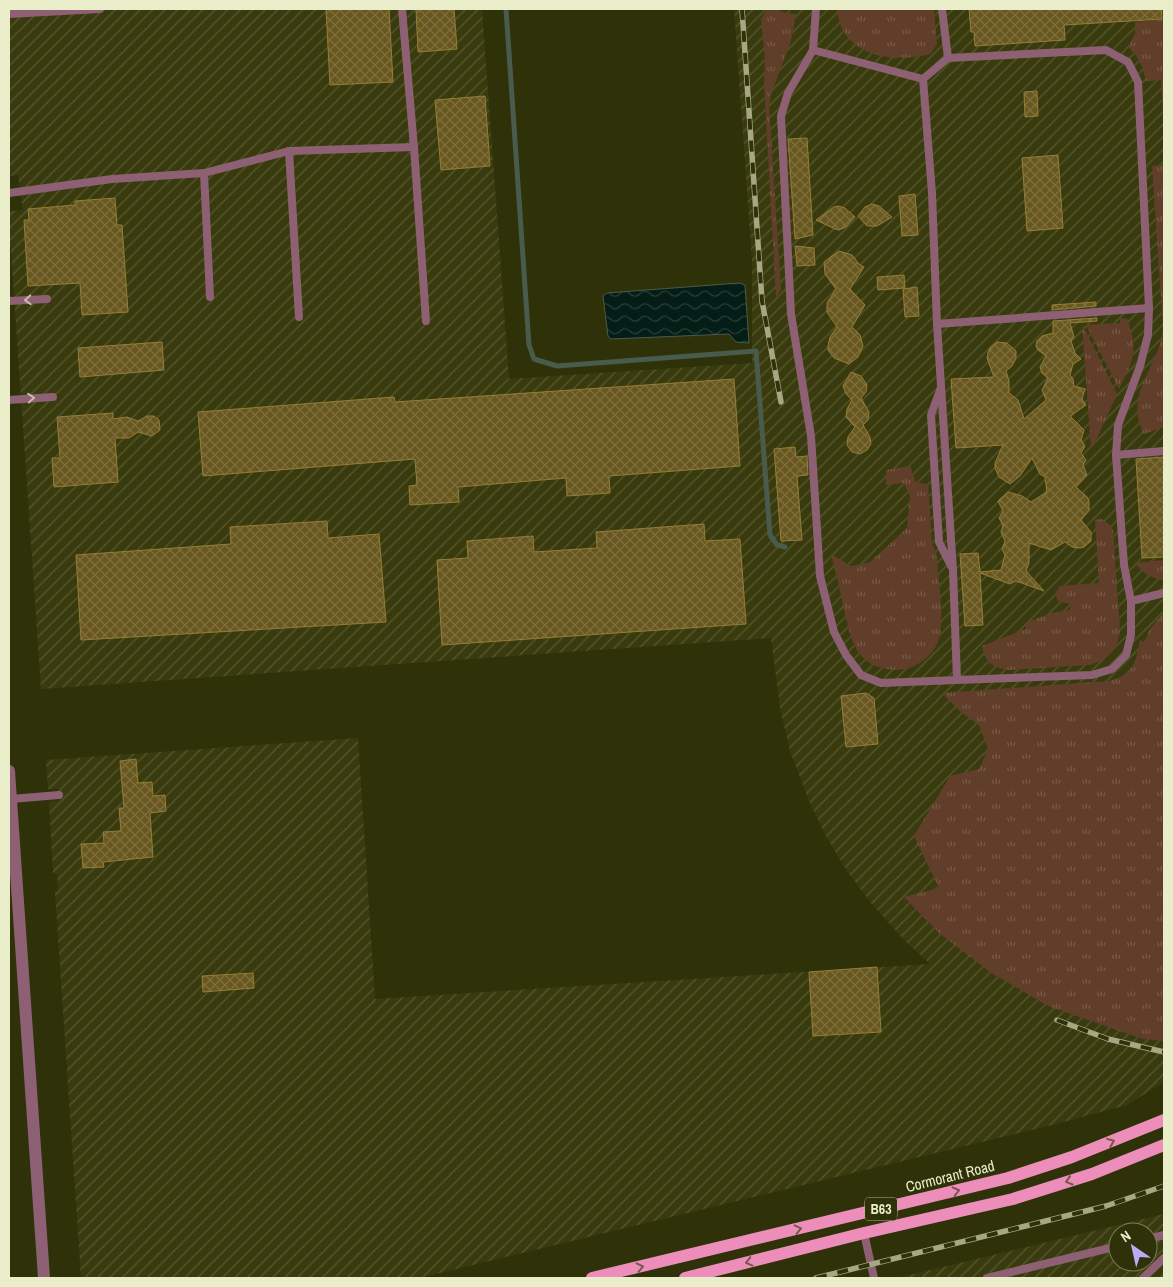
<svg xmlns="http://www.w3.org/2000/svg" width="1173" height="1287" font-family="'Archivo Narrow',sans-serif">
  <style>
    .industrial { fill: url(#industrial-furrows); fill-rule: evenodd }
    .grass { fill: url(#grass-tufts) }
    .water { fill: url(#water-waves); stroke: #495b4c }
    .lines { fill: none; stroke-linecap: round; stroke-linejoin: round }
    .stream { stroke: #495b4c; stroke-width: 5 }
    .building { fill: url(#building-cross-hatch); stroke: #967f35 }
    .service { stroke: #8e6074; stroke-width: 8 }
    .minor { stroke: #8e6074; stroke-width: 12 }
    .primary { stroke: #ec8eb9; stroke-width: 12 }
    .rail-casing { stroke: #a5a883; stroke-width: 5.5 }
    .rail { stroke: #2f3109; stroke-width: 4; stroke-dasharray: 11; stroke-linecap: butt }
    .oneway { stroke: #cabcab }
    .oneway2 { stroke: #7b564f }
    .labels { text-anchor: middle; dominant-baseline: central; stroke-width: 4; stroke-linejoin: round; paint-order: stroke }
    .shield { fill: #2f3109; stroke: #b2b58f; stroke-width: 1 }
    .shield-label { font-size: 14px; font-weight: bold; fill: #eaedc9 }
    .street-label { font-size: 15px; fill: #eaedc9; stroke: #2f3109 }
  </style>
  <defs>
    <pattern id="industrial-furrows" width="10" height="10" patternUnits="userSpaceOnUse" patternTransform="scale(1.25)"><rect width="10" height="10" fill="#393b0e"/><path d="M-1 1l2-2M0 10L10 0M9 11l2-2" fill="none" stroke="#565830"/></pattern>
    <pattern id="grass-tufts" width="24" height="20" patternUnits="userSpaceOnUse" patternTransform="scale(1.25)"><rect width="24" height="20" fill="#613e29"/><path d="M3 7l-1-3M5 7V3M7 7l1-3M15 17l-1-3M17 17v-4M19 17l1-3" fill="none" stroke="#785a47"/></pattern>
    <pattern id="water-waves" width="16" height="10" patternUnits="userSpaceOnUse" patternTransform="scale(1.25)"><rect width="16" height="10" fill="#041d16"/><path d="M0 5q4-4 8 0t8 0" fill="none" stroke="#293e37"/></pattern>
    <pattern id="building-cross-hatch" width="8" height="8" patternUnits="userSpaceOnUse" patternTransform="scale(1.25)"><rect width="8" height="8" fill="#68571f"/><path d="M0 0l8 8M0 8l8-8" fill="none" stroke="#7e6f3e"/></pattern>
  </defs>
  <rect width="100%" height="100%" fill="#2f3109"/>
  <g class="industrial">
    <polygon points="9,9 482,9 509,379 752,363 752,260 734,9 1164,9 1164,1082 1127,1105 1056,1124 419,1278 81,1278 55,892 58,891 57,874 53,873 49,802 60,800 58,789 48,789 46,760 358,738 375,999 930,964 903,939 871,903 847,871 827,838 809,801 790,751 780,708 771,638 41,689 9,223 9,211 23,210 18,175 9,176"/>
    <path d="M1164,1214v64h-267zM1118,1232h30v30h-30z"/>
  </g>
  <g class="grass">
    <path d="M767,9c11,0 19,5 29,5l-5,27 -20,53 -2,11 12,185 -5,7 -12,-214 1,-23 -4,-41z"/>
    <path d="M837,9h97l3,35 -7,10c-38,10 -89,2 -93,-45z"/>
    <path d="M1164,19v106l-3,-45 -15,1c-3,-14 -7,-24 -18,-34l7,-13v-12z"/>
    <path d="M1164,165v262l-20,7c-18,-35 6,-59 16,-90 2,-5 2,-10 3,-16l-11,-162z"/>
    <path d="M1120,318l7,1c12,31 6,43 -8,70l-33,-64 34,-2z"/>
    <polygon points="1082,324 1117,394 1093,447 1091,447"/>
    <path d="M910,466l6,17 12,1 4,60 4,7c2,23 8,62 4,84 -4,20 -25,36 -45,35 -14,-1 -27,-5 -36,-17 -9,-13 -11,-28 -15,-43 -4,-19 -8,-38 -13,-56l20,12 19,-4 37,-34 3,-32 -6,-13 -18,2v-15z"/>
    <path d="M1102,519l7,5 4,6 7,100c-2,20 -12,30 -31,35l-79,5c-17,-2 -25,-7 -28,-24l44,-17 -1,-6 27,-10 18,-3v-6l-12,-3 -3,-7 5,-8 39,-3 -4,-63z"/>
    <polygon points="1164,560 1164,581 1147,575 1134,563"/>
    <path d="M1164,612v429l-21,-2 -95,-33 -58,-34 -51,-39 -35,-36 35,-9 -25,-52 36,-60 29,-7 9,-20 -9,-24 -18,-13 -19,-19 167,-12c24,-6 27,-18 31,-41l4,2 6,-13z"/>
  </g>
  <polygon class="water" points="739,283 745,285 749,343 736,342 729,334 611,339 608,336 603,296 607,293"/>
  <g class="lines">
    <polyline class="stream" points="506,9 529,345 534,359 557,366 756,351 770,535 777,545 785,547"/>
  </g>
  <g class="building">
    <polygon points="326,9 389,9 393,82 330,85"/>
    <polygon points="416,9 454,9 457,49 418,52"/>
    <polygon points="969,9 1161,9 1162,19 1064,25 1065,40 975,46 974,32 971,32"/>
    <polygon points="1037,91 1038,116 1025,117 1024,92"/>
    <polygon points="485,96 490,166 441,170 435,100"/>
    <polygon points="807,138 813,235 795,239 788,139"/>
    <polygon points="1058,155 1063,228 1027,231 1022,158"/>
    <polygon points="915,194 918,235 902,236 899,196"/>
    <polygon points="115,198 117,225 122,225 128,312 82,315 80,283 28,286 24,220 29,220 28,209 75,205 75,201"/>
    <polygon points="872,204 879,206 892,217 877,226 869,226 866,225 858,216 865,207"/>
    <polygon points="838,206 845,208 855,217 846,227 839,230 835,229 816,220 834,207"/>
    <polygon points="795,246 814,248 815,265 797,266"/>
    <polygon points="839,251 852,255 859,264 864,267 850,289 865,305 852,327 860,335 863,346 858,357 849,364 834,358 828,350 828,346 830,337 837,327 827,312 827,303 836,289 825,274 824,262"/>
    <polygon points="904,275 905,288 878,290 877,277"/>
    <polygon points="917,287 919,316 905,317 903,289"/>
    <polygon points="1096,302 1096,306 1052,310 1052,305"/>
    <polygon points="1097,318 1097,321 1070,323 1074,337 1071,341 1075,353 1081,359 1073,364 1070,375 1073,379 1074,386 1085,389 1082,399 1086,405 1070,416 1084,430 1081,440 1085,446 1081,453 1086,460 1083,465 1087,475 1076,487 1087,497 1089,501 1089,510 1081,520 1091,532 1091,541 1084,547 1080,548 1072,547 1065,542 1051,550 1029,543 1029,563 1026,571 1044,591 1016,581 1010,584 980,573 983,625 965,626 960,554 978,553 980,572 1001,570 1005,555 1002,549 1005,541 1001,532 1003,525 999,518 1003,511 998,501 1008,492 1022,496 1031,502 1047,492 1045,477 1040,474 1032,458 1020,476 1010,484 999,477 995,468 995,463 1003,445 956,448 951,379 994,377 987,358 988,353 990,348 997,342 1007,343 1016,351 1016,358 1012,366 1006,371 1009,381 1009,393 1018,400 1024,419 1046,400 1042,390 1048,378 1042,373 1040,367 1046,356 1038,350 1036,346 1037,341 1042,336 1053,333 1053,321"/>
    <polygon points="162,342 164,370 80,377 78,348"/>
    <polygon points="851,372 861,376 867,385 866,392 861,398 869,412 868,420 863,425 870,437 871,444 867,450 860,454 852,452 847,445 848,437 855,427 846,417 847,409 852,400 846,394 843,386"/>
    <polygon points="734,379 740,466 609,476 610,493 567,496 566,478 458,487 459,502 410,505 409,486 417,485 415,459 203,476 198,412 394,397 395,402"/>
    <polygon points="113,413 113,419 127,417 138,421 147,416 154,416 159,420 160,430 152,436 138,432 129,438 115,438 118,482 54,487 52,458 60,458 57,417"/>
    <polygon points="795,447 796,457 807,456 808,475 797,476 802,540 781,541 774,449"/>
    <polygon points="1164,457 1164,557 1142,558 1136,459"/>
    <polygon points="327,521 328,538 379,534 386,622 81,640 76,555 231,544 230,527"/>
    <polygon points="704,524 705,541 740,539 746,624 442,645 437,560 468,558 467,541 533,536 534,552 597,548 596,532"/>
    <polygon points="866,693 874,698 878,744 846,747 841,696"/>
    <polygon points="136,759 138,783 152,782 153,796 165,795 166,811 150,813 153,857 103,862 104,867 83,868 81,844 104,843 103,832 121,831 119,808 124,808 120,761"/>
    <polygon points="877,967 881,1032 813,1036 809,972"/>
    <polygon points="253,973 254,988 203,992 202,976"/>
  </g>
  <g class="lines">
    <g class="service">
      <polyline points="402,9 414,147 426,321"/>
      <polyline points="9,14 100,9"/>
      <polyline points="813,50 923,79 932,193 937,324 953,570 957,680 881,683 861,675 846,655 834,632 820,576 811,436 791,314 781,116 788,93 813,50 816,9"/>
      <polyline points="948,58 1106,50 1128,62 1138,82 1149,308 1148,335 1140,366 1118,425 1116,455 1164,451"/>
      <polyline points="923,79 948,58 942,9"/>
      <polyline points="289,151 414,147"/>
      <polyline points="204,173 210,297"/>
      <polyline points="9,193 112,179 204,173 289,151 299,317"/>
      <polyline points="9,301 47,299"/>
      <polyline points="937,324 1149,308"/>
      <polyline points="940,390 931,415 939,542 951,566"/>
      <polyline points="9,400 53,397"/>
      <polyline points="1131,601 1164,593"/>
      <polyline points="957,680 1092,675 1112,669 1126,655 1131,635 1131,601 1124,565 1116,455"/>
      <polyline points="11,799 59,795"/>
      <polyline points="864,1233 874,1278"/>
      <polyline points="1148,1239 1164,1235"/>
      <polyline points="987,1278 1118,1246"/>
      <polyline points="1143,1278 1164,1258"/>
    </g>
    <polyline class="minor" points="9,771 44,1278"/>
    <g class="primary">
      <polyline points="592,1278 1008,1178 1072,1157 1164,1120"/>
      <polyline points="685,1278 864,1233 1013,1199 1092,1174 1164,1145"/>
    </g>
    <g class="rail-casing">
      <g id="rail">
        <polyline points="742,9 762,301 781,402"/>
        <polyline points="1057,1020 1108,1039 1164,1052"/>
        <polyline points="816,1278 1106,1206 1164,1186"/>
      </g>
    </g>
    <use href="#rail" class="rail"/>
  </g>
  <defs><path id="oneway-chevron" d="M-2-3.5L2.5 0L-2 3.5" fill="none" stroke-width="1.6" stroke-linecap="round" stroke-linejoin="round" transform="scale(1.25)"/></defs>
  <g class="oneway">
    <use href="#oneway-chevron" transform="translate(28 300) rotate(177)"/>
    <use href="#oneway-chevron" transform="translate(31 398) rotate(-5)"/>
  </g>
  <g class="oneway2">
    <use href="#oneway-chevron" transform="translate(1111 1142) rotate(-22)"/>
    <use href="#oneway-chevron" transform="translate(1069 1181) rotate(163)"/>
    <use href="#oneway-chevron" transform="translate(956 1191) rotate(-14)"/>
    <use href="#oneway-chevron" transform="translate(798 1229) rotate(-13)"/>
    <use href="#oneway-chevron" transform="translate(749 1262) rotate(166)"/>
    <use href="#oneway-chevron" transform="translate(640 1267) rotate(-13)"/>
  </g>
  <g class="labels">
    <rect class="shield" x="865" y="1197.5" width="32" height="23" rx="4"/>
    <g class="shield-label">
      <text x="881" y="1209">B63</text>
    </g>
    <g class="street-label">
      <text transform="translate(950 1176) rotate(-14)">Cormorant Road</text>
    </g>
  </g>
  <rect width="1173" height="1287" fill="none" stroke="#eaedc9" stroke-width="20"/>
  <g transform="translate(1133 1247) rotate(326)"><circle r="24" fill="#2f3109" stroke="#7a7c56"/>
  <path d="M0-4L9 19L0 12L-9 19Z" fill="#b8abf7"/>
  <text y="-8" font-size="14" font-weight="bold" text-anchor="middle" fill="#eaedc9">N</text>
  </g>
</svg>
